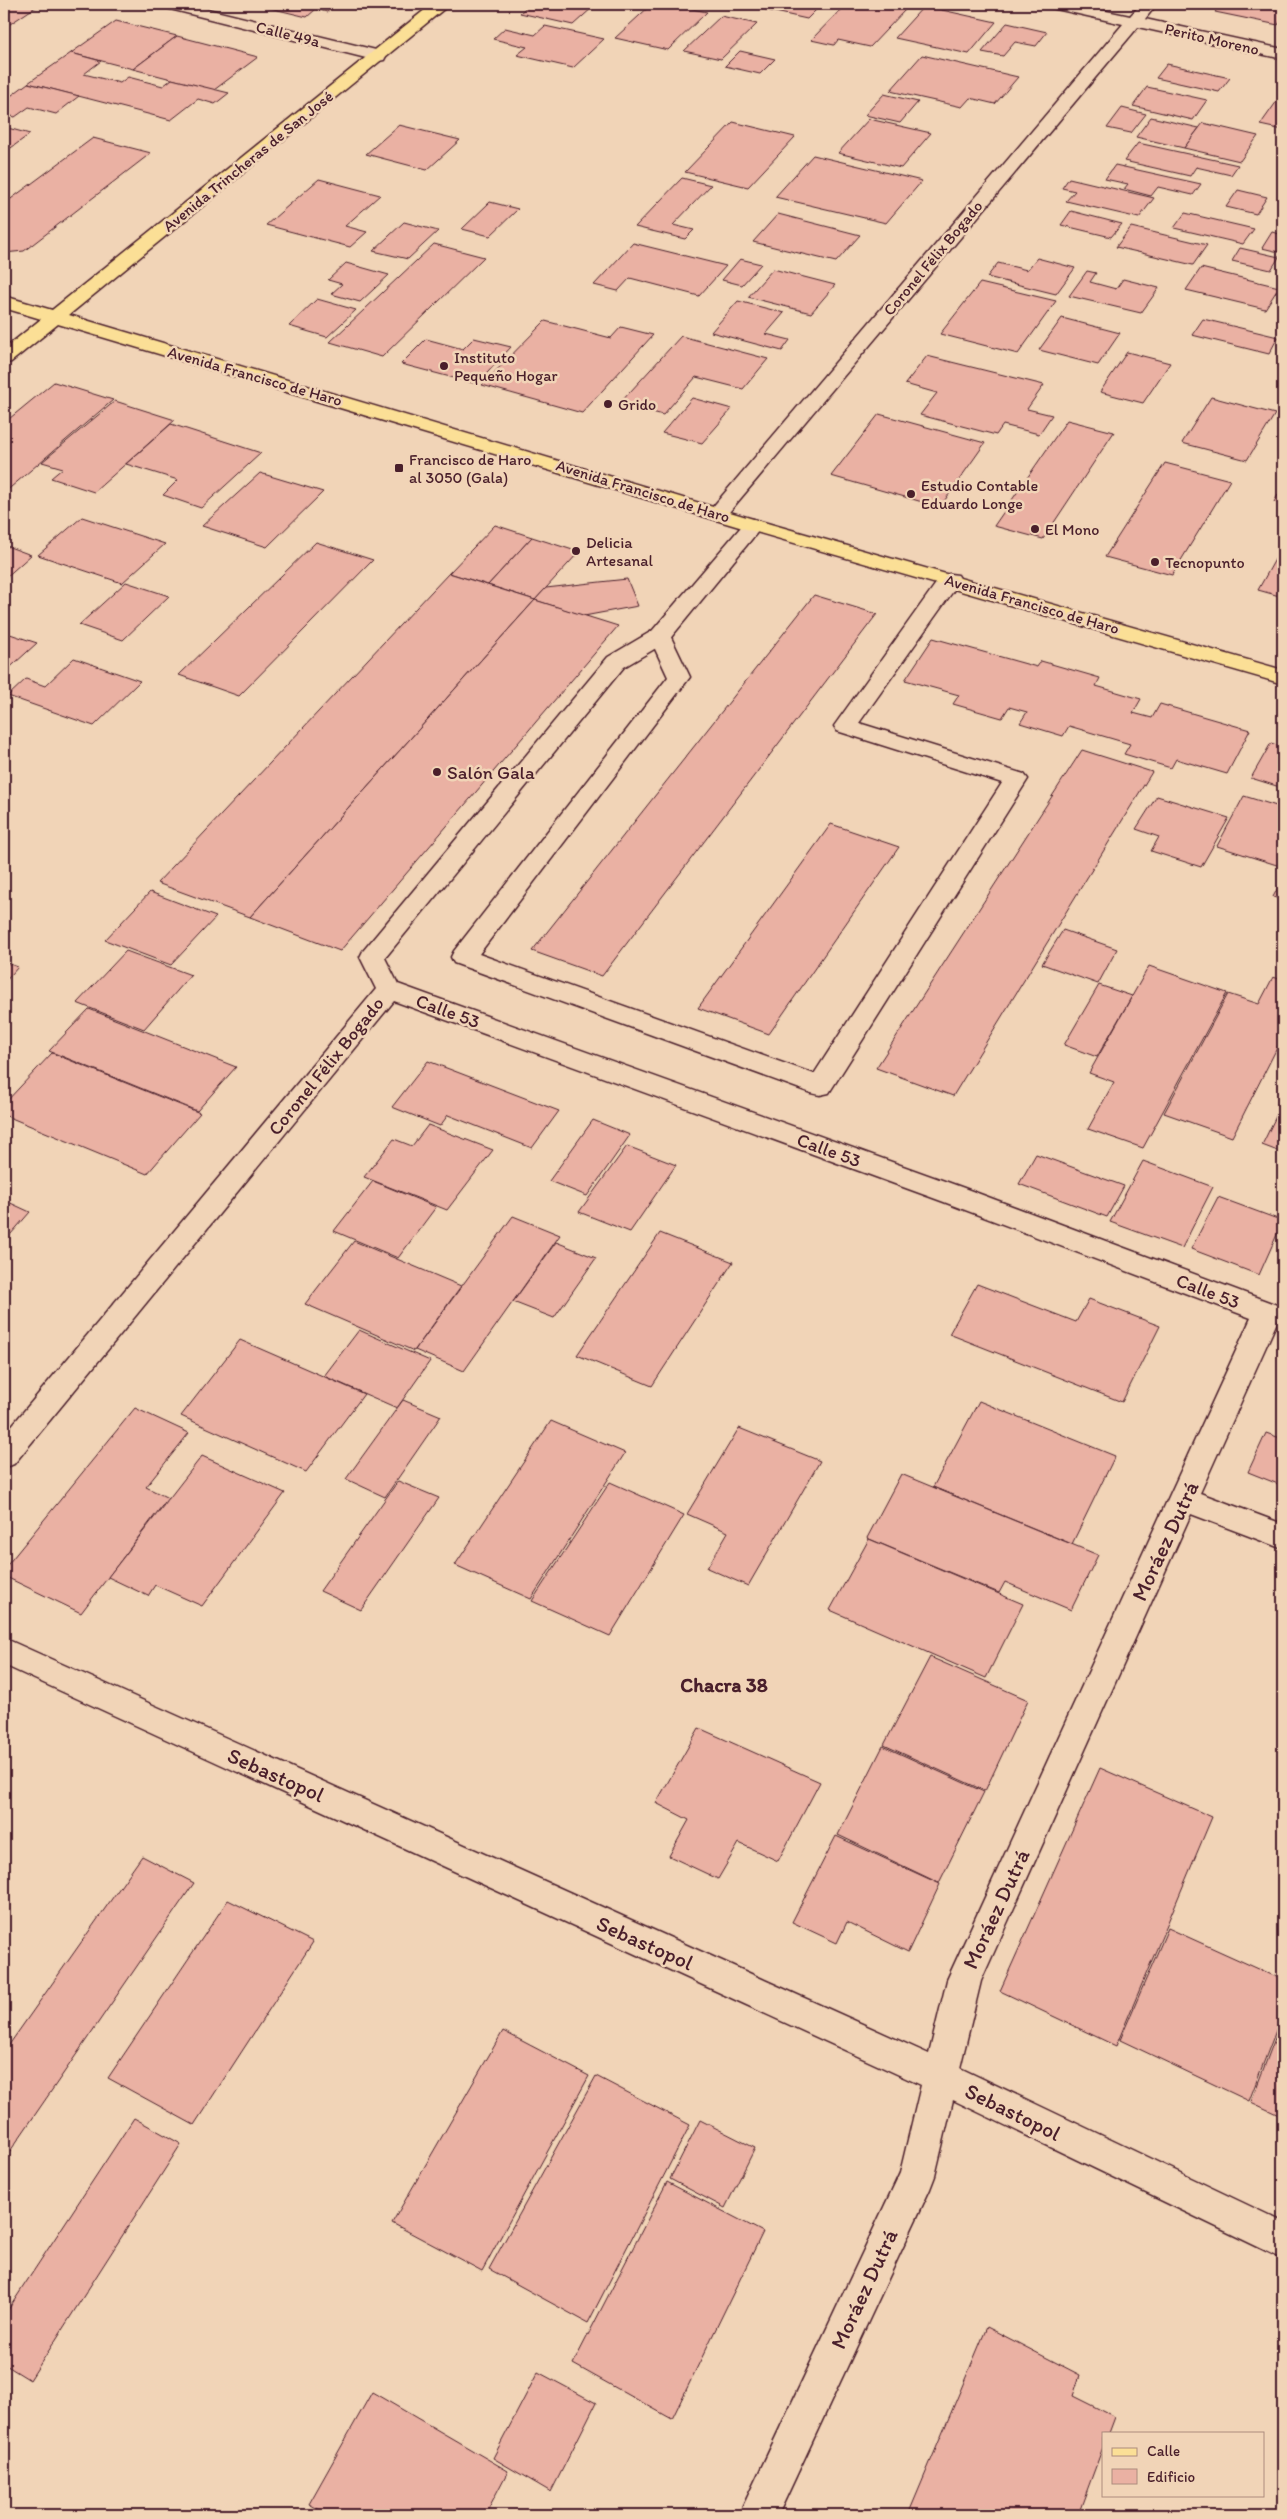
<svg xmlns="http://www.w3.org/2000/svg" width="1287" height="2519" font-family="Itim,sans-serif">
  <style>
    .building { fill: #eab1a3; stroke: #4a1f2b }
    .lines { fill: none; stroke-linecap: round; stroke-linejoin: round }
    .service-casing { stroke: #4a1f2b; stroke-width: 3 }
    .minor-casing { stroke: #4a1f2b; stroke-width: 3 }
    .primary-casing { stroke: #4a1f2b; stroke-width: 3 }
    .service { fill: #f1d4b7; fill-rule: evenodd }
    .minor { fill: #f1d4b7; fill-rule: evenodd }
    .primary { fill: #fbdf96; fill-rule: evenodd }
    .poi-dot { fill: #4a1f2b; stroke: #f1d4b7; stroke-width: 2 }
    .labels { text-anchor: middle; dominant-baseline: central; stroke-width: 5; stroke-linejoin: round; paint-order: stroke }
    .far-street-label { font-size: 16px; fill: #4a1f2b; stroke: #f1d4b7 }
    .far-poi-label { font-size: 16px; fill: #4a1f2b; stroke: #f1d4b7; text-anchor: start }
    .poi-label { font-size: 19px; fill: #4a1f2b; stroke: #f1d4b7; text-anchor: start }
    .street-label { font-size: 19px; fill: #4a1f2b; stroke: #f1d4b7 }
    .neighbourhood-label { font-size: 20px; font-weight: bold; fill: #4a1f2b; stroke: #f1d4b7 }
    .near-street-label { font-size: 22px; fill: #4a1f2b; stroke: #f1d4b7 }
  </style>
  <rect width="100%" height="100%" fill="#f1d4b7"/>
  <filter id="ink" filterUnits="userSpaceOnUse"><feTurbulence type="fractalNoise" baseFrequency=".02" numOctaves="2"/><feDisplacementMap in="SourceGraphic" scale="10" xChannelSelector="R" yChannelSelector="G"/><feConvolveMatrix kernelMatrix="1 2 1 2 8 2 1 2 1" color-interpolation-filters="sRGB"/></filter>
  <g filter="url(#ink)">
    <g class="building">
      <polygon points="4,4 40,4 4,28"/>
      <polygon points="253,4 337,4 327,12 316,9 307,17"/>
      <polygon points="530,4 579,4 593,7 573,25 520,13"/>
      <polygon points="602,4 629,4 624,8"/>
      <polygon points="652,4 667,4 707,12 668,50 615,38"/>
      <polygon points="750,4 822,4 807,19 748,6"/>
      <polygon points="846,4 879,4 905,10 870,47 838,40 834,45 811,40"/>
      <polygon points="1221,4 1264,4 1283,8 1283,17 1278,25 1215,12"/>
      <polygon points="924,6 996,22 969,54 895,38"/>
      <polygon points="721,16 757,24 721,59 684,51"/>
      <polygon points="116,21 177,36 133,69 71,53"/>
      <polygon points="1007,23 1047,32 1036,46 1015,42 1003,56 982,52"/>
      <polygon points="545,26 604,39 573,68 517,55 527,47 493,39 505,28 535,35"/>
      <polygon points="177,36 258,57 214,90 133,69"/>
      <polygon points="740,51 775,59 760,74 725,66"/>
      <polygon points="71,53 101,61 84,74 120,83 128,77 163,86 172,79 229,93 215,104 198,99 171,120 28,83"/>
      <polygon points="922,55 1018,77 995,104 970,98 962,107 890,91"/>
      <polygon points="1167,64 1230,78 1219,92 1156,78"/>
      <polygon points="28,83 79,96 56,114 29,107 15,117 4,114 4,101"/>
      <polygon points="1147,87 1207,100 1193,120 1133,106"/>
      <polygon points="884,94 918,102 900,123 865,115"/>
      <polygon points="1277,101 1283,102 1283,130 1260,125"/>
      <polygon points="1122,108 1146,114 1131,133 1107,128"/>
      <polygon points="1151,117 1199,128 1184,148 1136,137"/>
      <polygon points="869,119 931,133 901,168 838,153"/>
      <polygon points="733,122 795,137 748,187 685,172"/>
      <polygon points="1203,123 1258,136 1240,161 1184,148"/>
      <polygon points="399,125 460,140 427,170 366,154"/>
      <polygon points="4,127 30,134 4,153"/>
      <polygon points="93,138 151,153 24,251 4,253 4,204"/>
      <polygon points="1138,143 1238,165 1231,175 1196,167 1190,176 1124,161"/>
      <polygon points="813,155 922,181 886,223 775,197"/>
      <polygon points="1115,165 1201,184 1193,195 1158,187 1151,196 1124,189 1128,184 1105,179"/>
      <polygon points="682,178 711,185 673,225 694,230 685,239 635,227"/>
      <polygon points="1069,178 1154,198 1139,218 1066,201 1075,191 1062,188"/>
      <polygon points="319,179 380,195 345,226 367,232 350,247 266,225"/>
      <polygon points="1238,190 1267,197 1256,214 1226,207"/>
      <polygon points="490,202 518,209 490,236 462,229"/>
      <polygon points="1071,211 1122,224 1111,237 1061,225"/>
      <polygon points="1185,213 1254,229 1243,244 1174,228"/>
      <polygon points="778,214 860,235 836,262 753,242"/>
      <polygon points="404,222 438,231 408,259 373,251"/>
      <polygon points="1131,227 1207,245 1193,265 1116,247"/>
      <polygon points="1272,232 1283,235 1283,253 1262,248"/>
      <polygon points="633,243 726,266 699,296 630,278 618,291 594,285"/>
      <polygon points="434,244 484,257 382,357 330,342"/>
      <polygon points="1240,248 1279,257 1271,270 1232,261"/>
      <polygon points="1037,258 1075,268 1056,294 987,277 998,263 1027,270"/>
      <polygon points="740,259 761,264 742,285 722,280"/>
      <polygon points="346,263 389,275 360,302 331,294 342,284 328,280"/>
      <polygon points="1201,268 1279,287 1265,309 1186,290"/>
      <polygon points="773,269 835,285 811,313 748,297"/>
      <polygon points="1087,271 1096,273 1090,282 1116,289 1123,279 1159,288 1141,313 1069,296"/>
      <polygon points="980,283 1056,301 1018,354 940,334"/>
      <polygon points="317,299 356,310 327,337 289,326"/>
      <polygon points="738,301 784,313 766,334 790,340 782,351 711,332"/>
      <polygon points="1062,318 1120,333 1098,365 1039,350"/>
      <polygon points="1203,319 1278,337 1269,354 1192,335"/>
      <polygon points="545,321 611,338 621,327 653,335 582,413 482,385"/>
      <polygon points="681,336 768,359 743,389 696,377 663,415 620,403"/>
      <polygon points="474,338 511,347 477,384 401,364 426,339 463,349"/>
      <polygon points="1127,352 1170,363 1143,403 1100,392"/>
      <polygon points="927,356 1044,385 1027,409 1052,415 1039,434 1003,425 996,435 920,415 937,393 905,384"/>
      <polygon points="54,382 113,400 4,493 4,423"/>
      <polygon points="1211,397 1275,414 1247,460 1182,443"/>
      <polygon points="692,398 732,409 702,443 662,433"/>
      <polygon points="115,401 175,420 94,492 51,478 63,468 42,462"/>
      <polygon points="879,414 985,443 940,507 831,476"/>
      <polygon points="1067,420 1114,432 1043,539 994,526"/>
      <polygon points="171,424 261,453 201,508 163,495 178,480 126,464"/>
      <polygon points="1165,463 1230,480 1172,575 1105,557"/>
      <polygon points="260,473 323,492 267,547 202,526"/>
      <polygon points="1283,486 1283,504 1274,502"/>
      <polygon points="82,517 165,544 122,583 38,555"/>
      <polygon points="495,525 532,537 488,585 449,573"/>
      <polygon points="532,537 579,552 535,600 488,585"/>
      <polygon points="316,542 373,560 239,696 179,675"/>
      <polygon points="4,545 31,555 4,579"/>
      <polygon points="1283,545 1283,597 1258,590"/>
      <polygon points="449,573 535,600 250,917 157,883"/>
      <polygon points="627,579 638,606 584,616 535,600 546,588"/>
      <polygon points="126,582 169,596 123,640 79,625"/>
      <polygon points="814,595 877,614 602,976 532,951"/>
      <polygon points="535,600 618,626 340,951 250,917"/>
      <polygon points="4,632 37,643 4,673"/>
      <polygon points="933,638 1037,667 1041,661 1100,678 1096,686 1141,699 1133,713 1152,718 1160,704 1250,730 1227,774 1176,759 1171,768 1124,754 1130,744 1069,726 1063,736 1020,723 1027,712 1009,707 1002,718 953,704 959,695 905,680"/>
      <polygon points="74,658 140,681 94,726 8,696 26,679 45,686"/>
      <polygon points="1271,743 1283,747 1283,788 1251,778"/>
      <polygon points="1082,750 1152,772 953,1096 876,1068"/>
      <polygon points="1157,796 1229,818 1201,867 1151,851 1159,837 1136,829"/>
      <polygon points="1244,796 1283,808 1283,867 1217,846"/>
      <polygon points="831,824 899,847 769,1034 698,1008"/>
      <polygon points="1283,878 1283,900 1273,897"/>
      <polygon points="150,892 216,917 171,965 105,940"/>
      <polygon points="1063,930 1117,949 1098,984 1042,964"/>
      <polygon points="126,951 191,975 144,1029 77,1003"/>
      <polygon points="4,962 18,967 4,983"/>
      <polygon points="1149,966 1227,993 1143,1148 1088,1129 1114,1082 1089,1073"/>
      <polygon points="1273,977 1283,980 1283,1036 1232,1137 1164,1113 1228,994 1259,1004"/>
      <polygon points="1099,985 1132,996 1097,1057 1064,1045"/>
      <polygon points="89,1009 236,1067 197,1111 49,1051"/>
      <polygon points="52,1053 200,1113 147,1174 4,1115 4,1104"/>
      <polygon points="428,1061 559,1111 532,1148 448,1115 440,1126 392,1107"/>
      <polygon points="1283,1102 1283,1153 1262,1145"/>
      <polygon points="593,1120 630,1135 587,1196 549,1181"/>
      <polygon points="428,1125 493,1150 447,1210 364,1177 394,1139 412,1146"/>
      <polygon points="627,1146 676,1165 630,1232 579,1212"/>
      <polygon points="1036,1154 1124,1186 1107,1217 1019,1184"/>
      <polygon points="1143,1161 1213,1187 1182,1248 1110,1222"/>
      <polygon points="373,1181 436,1207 398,1258 334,1231"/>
      <polygon points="1218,1197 1283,1221 1259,1275 1191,1249"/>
      <polygon points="4,1200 30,1212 4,1242"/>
      <polygon points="513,1216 560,1235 464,1371 415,1350"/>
      <polygon points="660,1233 733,1262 652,1386 577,1355"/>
      <polygon points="354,1241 461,1286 414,1351 305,1304"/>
      <polygon points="556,1242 596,1258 554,1318 513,1302"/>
      <polygon points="977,1284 1076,1322 1089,1299 1160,1326 1122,1402 949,1334"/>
      <polygon points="359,1330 430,1361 397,1408 324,1376"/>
      <polygon points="240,1340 364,1394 306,1472 181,1416"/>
      <polygon points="403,1400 441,1416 385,1497 346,1479"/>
      <polygon points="979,1401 1115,1456 1072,1544 933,1487"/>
      <polygon points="135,1408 189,1433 146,1487 168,1498 81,1613 4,1576 4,1569"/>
      <polygon points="551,1421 625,1453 531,1599 455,1565"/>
      <polygon points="739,1428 820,1461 748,1586 707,1568 728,1532 687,1514"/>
      <polygon points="1266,1433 1283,1439 1283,1486 1248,1472"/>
      <polygon points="202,1456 285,1493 202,1606 155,1585 148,1596 108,1577"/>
      <polygon points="901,1474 1098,1555 1071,1610 1005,1582 999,1593 867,1538"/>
      <polygon points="398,1481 439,1498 361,1610 320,1591"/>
      <polygon points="610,1482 684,1515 610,1636 532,1601"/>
      <polygon points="869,1539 1023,1604 986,1678 830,1610"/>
      <polygon points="930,1657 1028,1700 985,1791 884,1745"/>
      <polygon points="699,1728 820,1782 778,1861 739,1843 718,1879 669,1856 689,1820 656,1803"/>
      <polygon points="883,1746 984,1792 939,1883 838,1835"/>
      <polygon points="1100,1768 1212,1817 1116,2046 1000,1991"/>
      <polygon points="836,1836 940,1884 908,1952 847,1922 837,1943 792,1922"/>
      <polygon points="142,1856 194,1883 4,2160 4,2052"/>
      <polygon points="228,1900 313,1942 194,2125 108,2078"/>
      <polygon points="1168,1928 1283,1980 1283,2012 1249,2101 1120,2040"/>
      <polygon points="1283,2017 1283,2117 1251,2102"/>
      <polygon points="503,2031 589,2076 482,2271 392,2223"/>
      <polygon points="596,2076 690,2125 588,2323 489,2269"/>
      <polygon points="134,2118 181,2144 30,2380 4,2364 4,2316"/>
      <polygon points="700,2120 755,2148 725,2208 670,2179"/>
      <polygon points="667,2182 763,2232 672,2419 573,2364"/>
      <polygon points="987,2327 1080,2375 1073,2396 1115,2417 1109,2433 1103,2433 1103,2447 1078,2515 908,2515"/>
      <polygon points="538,2372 596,2403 551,2492 493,2458"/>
      <polygon points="372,2392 508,2471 485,2515 329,2515 309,2504"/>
    </g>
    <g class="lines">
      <g class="service-casing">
        <polygon id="service" points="950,574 958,575 961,580 859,723 1024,774 1028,779 829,1093 820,1095 811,1093 454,963 451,957 454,951 668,677 649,636 652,631 660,629 668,631 690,677 479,954 814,1074 1002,783 837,731 834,726 942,575"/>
      </g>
      <g class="minor-casing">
        <g id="minor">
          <polygon points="160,4 187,4 384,52 386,56 384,60 378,61 162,7"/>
          <polygon points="1045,4 1074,4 1130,16 1141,4 1157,4 1145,19 1283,49 1283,59 1138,27 725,517 718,519 711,517 708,513 711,509 1123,24 1047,7"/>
          <polygon points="753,519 760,521 763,525 760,529 668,641 624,667 385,958 398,984 964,1188 1277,1305 1281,1313 1200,1493 1283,1524 1283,1549 1191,1514 981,1981 960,2068 1283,2222 1283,2259 953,2100 935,2176 930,2189 778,2515 739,2515 900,2173 921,2085 4,1665 4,1638 929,2054 947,1980 1251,1318 944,1202 394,1001 14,1464 4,1468 4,1435 376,989 360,957 363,951 608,657 652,631 746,521"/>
        </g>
      </g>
      <g class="primary-casing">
        <polygon id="primary" points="432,4 450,4 69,315 760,521 1283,670 1283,684 746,529 58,324 11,362 4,364 4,349 41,319 4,308 4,296 52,310"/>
      </g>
      <use href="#service" class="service"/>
      <use href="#minor" class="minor"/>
      <use href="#primary" class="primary"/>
    </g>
  </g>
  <g class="poi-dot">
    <circle cx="444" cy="366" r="5"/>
    <circle cx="608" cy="404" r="5"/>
    <rect x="394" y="463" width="10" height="10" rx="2.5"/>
    <circle cx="911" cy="494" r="5"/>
    <circle cx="1035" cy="529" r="5"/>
    <circle cx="576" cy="551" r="5"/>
    <circle cx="1155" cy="562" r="5"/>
    <circle cx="437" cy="772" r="5"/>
  </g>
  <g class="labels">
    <g class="far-street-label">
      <text transform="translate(288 34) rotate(14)">Calle 49a</text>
      <text transform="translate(1212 39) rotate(13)">Perito Moreno</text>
      <text transform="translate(248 161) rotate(-39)">Avenida Trincheras de San José</text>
      <text transform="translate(933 258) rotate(-50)">Coronel Félix Bogado</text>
      <text transform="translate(255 376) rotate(16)">Avenida Francisco de Haro</text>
      <text transform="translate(643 491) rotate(17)">Avenida Francisco de Haro</text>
      <text transform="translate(1032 604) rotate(16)">Avenida Francisco de Haro</text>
    </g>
    <g class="far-poi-label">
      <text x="454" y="357">Instituto<tspan x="454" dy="18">Pequeño Hogar</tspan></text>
      <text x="618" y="404">Grido</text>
      <text x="409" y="459">Francisco de Haro<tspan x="409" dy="18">al 3050 (Gala)</tspan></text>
      <text x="921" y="485">Estudio Contable<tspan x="921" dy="18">Eduardo Longe</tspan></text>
      <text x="1045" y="529">El Mono</text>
      <text x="586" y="542">Delicia<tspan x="586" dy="18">Artesanal</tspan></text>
      <text x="1165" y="562">Tecnopunto</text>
    </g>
    <g class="poi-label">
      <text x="447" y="772">Salón Gala</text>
    </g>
    <g class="street-label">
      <text transform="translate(448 1011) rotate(20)">Calle 53</text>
      <text transform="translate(326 1066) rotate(-51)">Coronel Félix Bogado</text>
      <text transform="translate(829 1150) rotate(20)">Calle 53</text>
      <text transform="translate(1208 1291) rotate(21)">Calle 53</text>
    </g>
    <g class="neighbourhood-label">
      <text x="724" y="1685">Chacra 38</text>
    </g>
    <g class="near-street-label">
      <text transform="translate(1165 1541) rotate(-65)">Moráez Dutrá</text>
      <text transform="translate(276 1775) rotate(24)">Sebastopol</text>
      <text transform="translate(996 1909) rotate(-65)">Moráez Dutrá</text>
      <text transform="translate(645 1943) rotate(24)">Sebastopol</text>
      <text transform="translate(1013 2112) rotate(26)">Sebastopol</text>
      <text transform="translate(864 2289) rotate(-65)">Moráez Dutrá</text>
    </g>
  </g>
  <rect width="1287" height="2519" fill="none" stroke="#f1d4b7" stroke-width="20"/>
  <rect x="10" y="10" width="1267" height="2499" fill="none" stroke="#4a1f2b" stroke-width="2" filter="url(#ink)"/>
  <rect x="1102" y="2432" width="162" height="65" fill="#f1d4b7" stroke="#ae8c7f"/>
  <rect x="1112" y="2448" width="25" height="8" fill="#fbdf96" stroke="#ae8c7f"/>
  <text x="1147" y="2456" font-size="15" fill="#4a1f2b">Calle</text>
  <rect x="1112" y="2469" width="25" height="15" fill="#eab1a3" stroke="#ae8c7f"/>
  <text x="1147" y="2482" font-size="15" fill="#4a1f2b">Edificio</text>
</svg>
